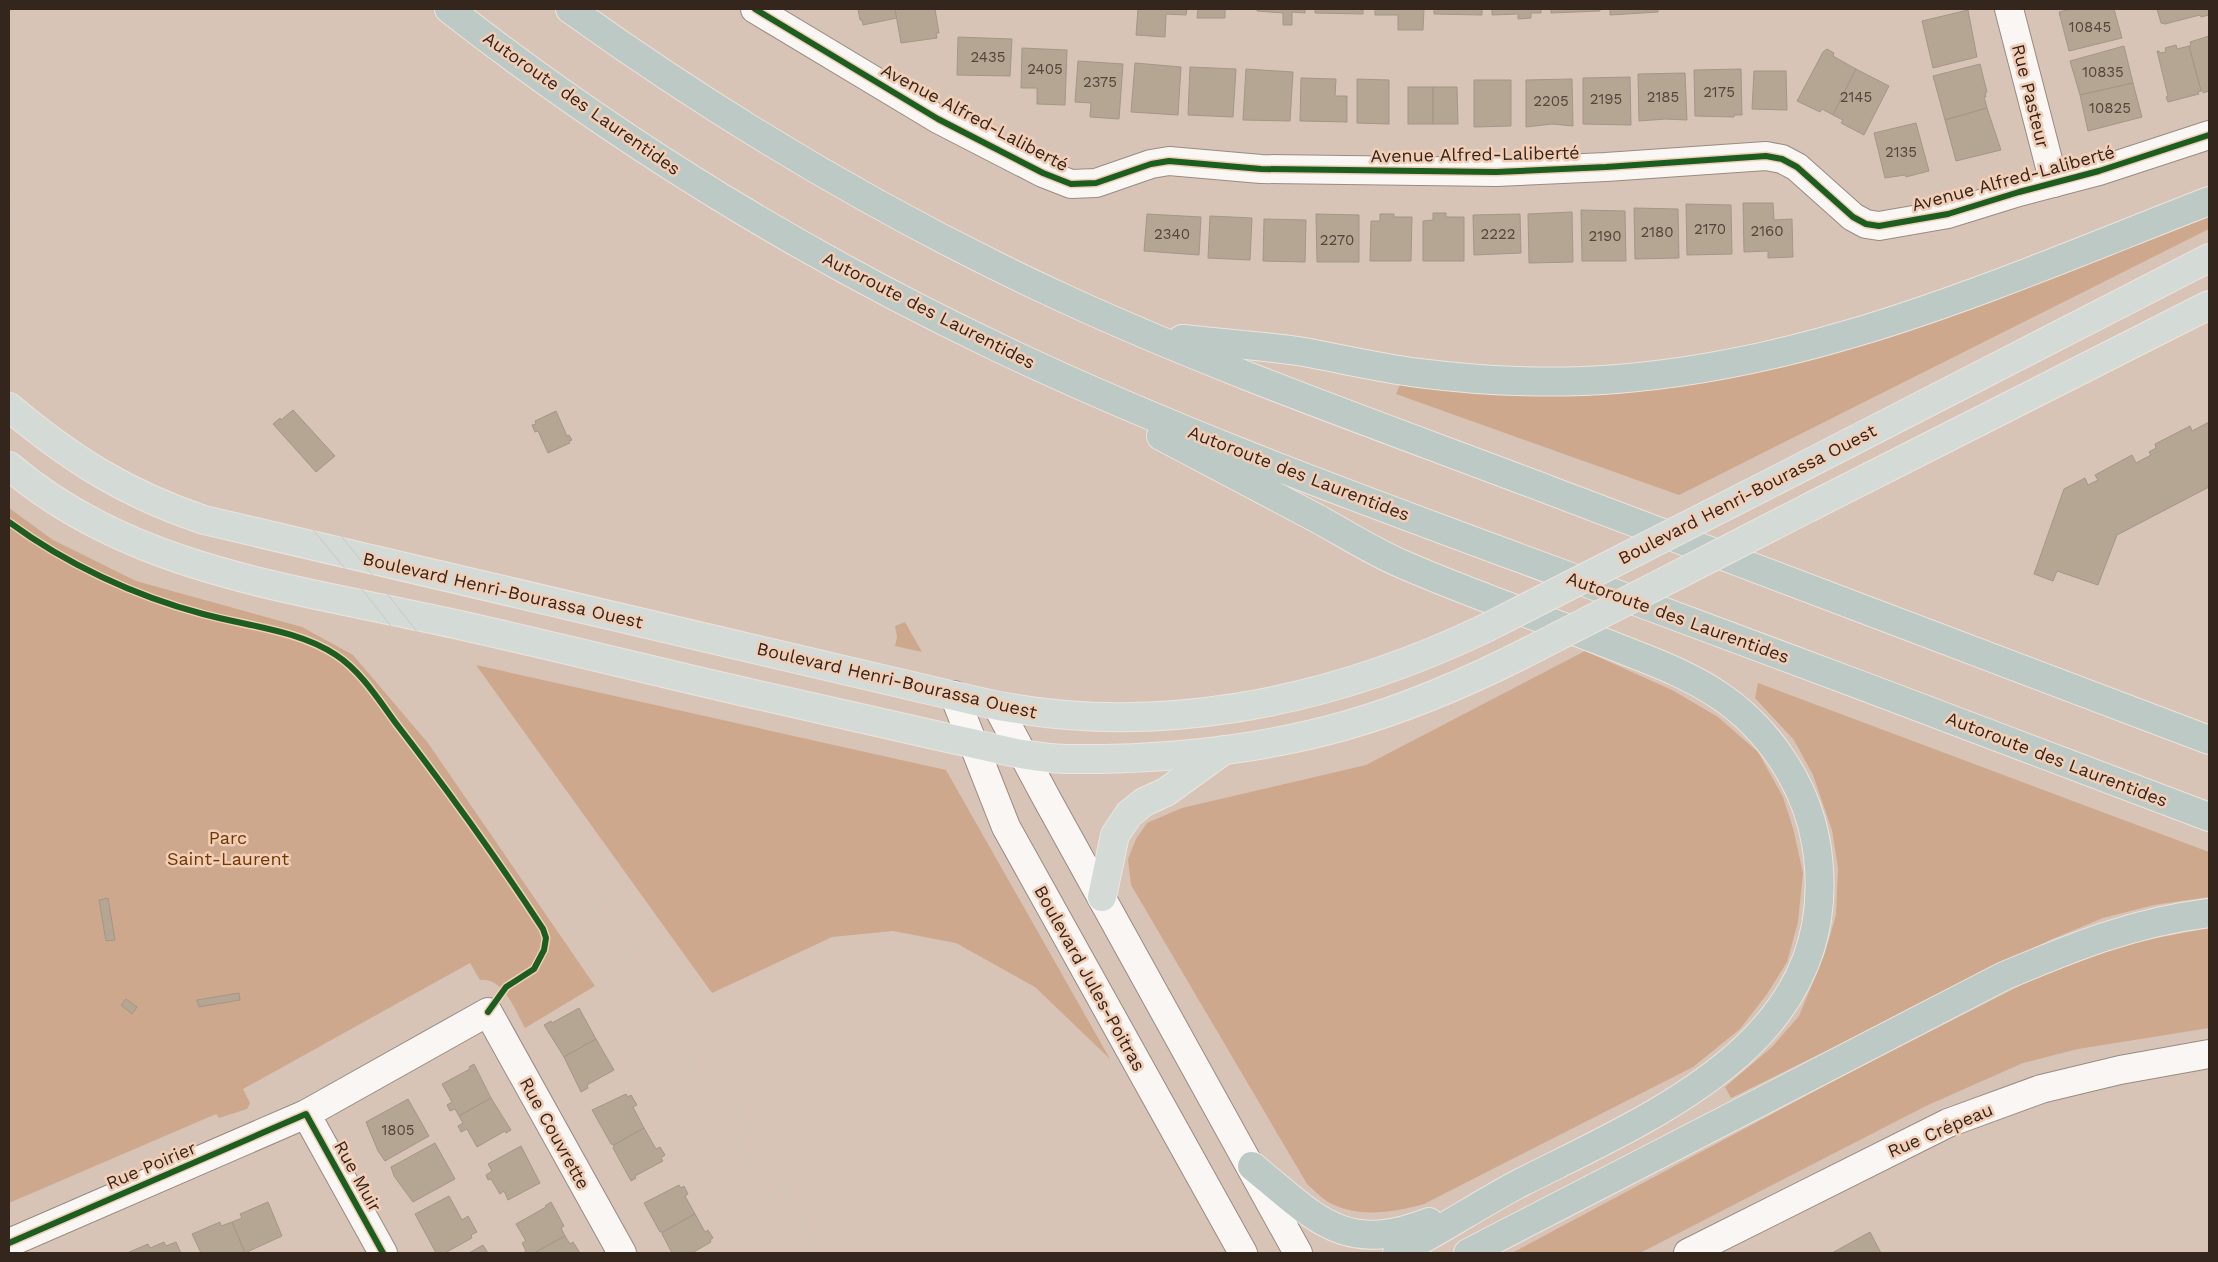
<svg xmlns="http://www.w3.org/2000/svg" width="2218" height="1262" font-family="'Work Sans',sans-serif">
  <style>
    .green { fill: #cea88d }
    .building { fill: #b5a593; stroke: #a3968a }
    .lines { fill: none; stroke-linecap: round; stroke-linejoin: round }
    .minor-casing { stroke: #998b80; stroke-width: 30 }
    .major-casing { stroke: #ede4de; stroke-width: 30 }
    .highway-casing { stroke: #ede4de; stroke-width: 30 }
    .minor { stroke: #f9f6f4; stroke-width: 28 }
    .major { stroke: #d4dbd7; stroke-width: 28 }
    .highway { stroke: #bcc9c4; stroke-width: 28 }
    .tram { stroke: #cdc7c3; stroke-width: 1 }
    .major-bridge-casing { stroke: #ede4de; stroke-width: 30; stroke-linecap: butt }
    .major-bridge { stroke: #d4dbd7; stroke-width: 28 }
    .cycleway-casing { stroke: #f2ceb6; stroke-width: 9 }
    .cycleway { stroke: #1b5e20; stroke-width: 6 }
    .labels { text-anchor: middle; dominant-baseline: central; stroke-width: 5; stroke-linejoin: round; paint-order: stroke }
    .number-label { font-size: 15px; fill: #54463a }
    .street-label { font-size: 18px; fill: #34261d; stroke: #f2ceb6 }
    .park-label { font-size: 18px; fill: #6f3803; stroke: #f2ceb6 }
  </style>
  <rect width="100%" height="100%" fill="#d7c4b6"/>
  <g class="green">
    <polygon points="2209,210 2209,229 1679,495 1396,394 1402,380 1685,382"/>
    <path d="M9,508l44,32 83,41 166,46 51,28 75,88 167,243 -70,42c-10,-17 -21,-51 -45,-48l-10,-17 -227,126 7,14 -3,6 -28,9 -3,-4 -207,89z"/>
    <polygon points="905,622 922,652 895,646 897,637 895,626"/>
    <path d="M1585,651l87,39 46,27 40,35 25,45 10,31 10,45 -5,49 -11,40 -20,32 -27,35 -47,38 -269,137c-30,8 -63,14 -92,0 -9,-4 -18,-14 -25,-20l-176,-299 -3,-26 8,-20 11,-16 35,-15 184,-43z"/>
    <polygon points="476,665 946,770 1110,1059 1035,987 956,943 893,931 832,937 712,993"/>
    <polygon points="1758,683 2209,852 2209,897 2154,905 2103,918 2050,940 1731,1098 1725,1087 1772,1047 1799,1016 1825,953 1836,915 1838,868 1832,830 1813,775 1794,740 1755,698"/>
    <polygon points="2209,928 2209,1028 2078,1049 2023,1063 1928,1105 1640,1253 1512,1253 1847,1074 2041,975 2131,943"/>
  </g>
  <g class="building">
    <polygon points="858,9 895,9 897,18 863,25 862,20 860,20"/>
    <polygon points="895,9 935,9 939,33 936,33 937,38 901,43"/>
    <polygon points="1138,9 1187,9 1186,15 1166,14 1165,37 1136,35"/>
    <polygon points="1198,9 1225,9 1225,18 1197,18"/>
    <polygon points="1257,9 1305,9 1305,13 1292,12 1292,25 1283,25 1283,13 1257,11"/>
    <polygon points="1315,9 1363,9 1363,14 1315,13"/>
    <polygon points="1375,9 1424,9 1423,30 1398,30 1398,15 1375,15"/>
    <polygon points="1434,9 1482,9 1482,15 1434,14"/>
    <polygon points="1492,9 1541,9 1541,13 1531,13 1531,18 1518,19 1518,14 1492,15"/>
    <polygon points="1551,9 1600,9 1600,11 1551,13"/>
    <polygon points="1610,9 1658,9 1658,12 1610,15"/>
    <polygon points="2071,9 2114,9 2122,38 2069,51 2059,12"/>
    <polygon points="2157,9 2209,9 2209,15 2201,17 2200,15 2165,24 2161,23"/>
    <polygon points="1968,10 1977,57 1933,68 1922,21"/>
    <polygon points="2209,36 2209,91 2203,93 2203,91 2201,91 2189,46 2191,45 2190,42"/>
    <polygon points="958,37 1012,39 1010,76 957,75"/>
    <polygon points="2176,45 2177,49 2189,46 2201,91 2198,92 2199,94 2168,102 2166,97 2168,96 2157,51 2159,51 2160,53 2166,52 2165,48"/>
    <polygon points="2124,46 2133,83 2080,95 2070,61"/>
    <polygon points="1022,48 1067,50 1065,105 1037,104 1037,88 1021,88"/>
    <polygon points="1827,49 1834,53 1833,56 1856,69 1833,115 1822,109 1820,112 1797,101 1823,52"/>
    <polygon points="1078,61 1123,64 1119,119 1090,117 1091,103 1075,102"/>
    <polygon points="1135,63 1181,67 1178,115 1131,112"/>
    <polygon points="1980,64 1987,92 1985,93 1986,97 1984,97 1987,108 1945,120 1933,76"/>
    <polygon points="1190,67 1236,69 1233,117 1188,115"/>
    <polygon points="1246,69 1293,72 1290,121 1243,120"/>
    <polygon points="1741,69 1742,115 1734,115 1734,117 1695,116 1694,70"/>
    <polygon points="1856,69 1889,86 1864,135 1841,123 1843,120 1833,115"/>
    <polygon points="1754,71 1786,71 1787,110 1752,109"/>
    <polygon points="1685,73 1687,120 1666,119 1639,121 1638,74"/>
    <polygon points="1630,77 1631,125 1583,124 1583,78"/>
    <polygon points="1301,78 1336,79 1335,96 1347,96 1347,122 1300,121"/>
    <polygon points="1357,79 1389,80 1389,124 1357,123"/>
    <polygon points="1572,79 1573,126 1552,124 1526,127 1526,80"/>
    <polygon points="1474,80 1511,80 1511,126 1474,127"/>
    <polygon points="2133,83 2142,117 2088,131 2080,95"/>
    <rect x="1408" y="87" width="25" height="37"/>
    <polygon points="1433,87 1457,87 1458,124 1433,124"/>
    <polygon points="1987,108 2001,150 1956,161 1945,120"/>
    <polygon points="1916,123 1929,171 1906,177 1905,175 1885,178 1874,133"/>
    <polygon points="1743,203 1773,203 1774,220 1792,219 1793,257 1768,258 1768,251 1744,252"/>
    <polygon points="1686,204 1731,205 1732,254 1687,255"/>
    <polygon points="1634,208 1678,209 1679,258 1635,259"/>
    <polygon points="1581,210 1625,211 1626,261 1582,261"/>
    <polygon points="1572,212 1573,262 1529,263 1528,214"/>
    <polygon points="1433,213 1446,213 1446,217 1464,217 1464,261 1423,261 1423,221 1433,220"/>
    <polygon points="1147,214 1201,217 1199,255 1144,251"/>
    <polygon points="1316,214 1359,215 1359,262 1317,262"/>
    <polygon points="1380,214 1394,214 1394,217 1412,217 1411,261 1370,261 1371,221 1380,221"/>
    <polygon points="1520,214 1521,253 1474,255 1473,215"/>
    <polygon points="1210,216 1252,218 1250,260 1208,258"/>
    <polygon points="1264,219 1306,220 1305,262 1263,261"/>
    <polygon points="293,410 335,456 316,472 273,424 280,418 281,420"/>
    <polygon points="556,411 567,436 569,435 572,440 569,441 570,443 548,453 538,431 535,432 532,425 536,424 535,421"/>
    <polygon points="2209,422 2209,487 2117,535 2098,585 2057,571 2053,581 2034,574 2064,489 2085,478 2088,485 2098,480 2095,475 2132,455 2136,463 2151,455 2149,452 2156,448 2155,444 2190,426 2192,431"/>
    <polygon points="108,898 115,940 106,941 99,900"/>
    <polygon points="239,993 240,1000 199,1007 197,1000"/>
    <polygon points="126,999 137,1007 132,1014 121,1005"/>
    <polygon points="579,1008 596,1039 564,1057 544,1025 551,1021 552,1023"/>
    <polygon points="596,1039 614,1070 587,1085 588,1088 581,1092 564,1057"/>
    <polygon points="474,1064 491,1098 459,1116 455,1109 450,1111 447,1105 452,1102 442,1084 470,1069 469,1067"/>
    <polygon points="626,1094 628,1097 631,1095 637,1105 633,1107 644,1128 614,1145 611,1144 592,1110"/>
    <polygon points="491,1098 511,1130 506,1133 505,1131 477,1147 467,1129 461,1132 458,1126 463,1123 459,1116"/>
    <polygon points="408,1099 429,1136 385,1161 378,1151 366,1122"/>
    <polygon points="644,1128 656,1149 660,1147 665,1155 661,1158 663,1161 635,1176 636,1178 631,1181 613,1148 614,1145"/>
    <polygon points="435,1143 455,1179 413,1202 394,1176 391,1167"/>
    <polygon points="521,1146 540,1183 508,1200 504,1191 500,1194 491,1179 488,1180 486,1175 492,1171 488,1164"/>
    <polygon points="679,1185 681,1188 684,1186 688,1194 685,1196 695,1214 663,1232 660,1232 644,1203"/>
    <polygon points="449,1196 462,1220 468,1216 477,1232 471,1235 472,1238 445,1253 436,1253 415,1214"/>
    <polygon points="268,1202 282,1236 245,1253 232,1222 242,1218 240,1214"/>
    <polygon points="551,1202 564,1226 561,1228 565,1236 534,1253 523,1253 526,1251 522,1243 526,1241 516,1224 546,1207 545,1206"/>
    <polygon points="695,1214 705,1232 708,1230 713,1238 710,1240 711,1242 692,1253 672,1253 662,1234 663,1232"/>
    <polygon points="220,1222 221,1226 232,1222 245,1253 201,1253 192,1234"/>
    <polygon points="1870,1232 1881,1253 1832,1253"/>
    <polygon points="565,1236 570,1244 573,1242 580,1253 534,1253"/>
    <polygon points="164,1242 166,1246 176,1242 181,1253 127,1253 148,1244 150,1248"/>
    <polygon points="483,1245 488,1253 469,1253"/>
  </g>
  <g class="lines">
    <g class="minor-casing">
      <g id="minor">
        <polyline points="755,9 938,119 1043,173 1071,184 1096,183 1151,164 1169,161 1261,169 1496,172 1606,167 1766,156 1782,159 1797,167 1853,217 1866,224 1879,226 1948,214 2019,192 2099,171 2209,135"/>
        <polyline points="2009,9 2054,183"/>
        <polyline points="954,695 1006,827 1243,1253"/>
        <polyline points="997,706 1048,801 1298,1253"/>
        <polyline points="306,1114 383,1253"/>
        <polyline points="9,1243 306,1114 488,1012 622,1253"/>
        <polyline points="1688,1253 1948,1123 2041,1089 2120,1070 2209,1054"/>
      </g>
    </g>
    <g class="major-casing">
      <g id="major">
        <path d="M9,407c62,52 117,87 195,113l772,181c173,40 353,2 510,-73"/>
        <path d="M9,466c120,103 282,122 432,155 102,22 203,48 304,71 68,15 135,31 203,46 39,8 79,20 118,21 93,1 189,-8 278,-33 67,-19 131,-47 193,-79"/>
        <polyline points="1761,488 2209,258"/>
        <polyline points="1810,507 2209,305"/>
        <polyline points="1102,897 1115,835 1129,814 1144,802 1166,792 1224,750"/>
      </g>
    </g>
    <g class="highway-casing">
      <g id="highway">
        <path d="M449,9c169,132 355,246 548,338 182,87 374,156 563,226 216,81 434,161 649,244"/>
        <path d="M570,9c155,111 318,208 491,288 158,73 325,131 488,193 220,83 440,167 660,250"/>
        <path d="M1182,339c40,4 82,7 122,13 38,7 76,16 115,21 54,7 110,10 165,8 223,-9 421,-101 625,-180"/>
        <path d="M1161,436c53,28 106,56 159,84 27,15 54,32 82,44 66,29 134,52 201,78 40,16 82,30 117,54 49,33 86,89 96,147 32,193 -153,268 -294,339 -42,22 -82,49 -125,71"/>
        <path d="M1252,1166c63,51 91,90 177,56"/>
        <path d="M1468,1253l536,-277c69,-29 130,-54 205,-63"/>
      </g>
    </g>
    <use href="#minor" class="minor"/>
    <use href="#major" class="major"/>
    <use href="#highway" class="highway"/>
    <g class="tram">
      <path d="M9,188c138,119 260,256 373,399 166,211 308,430 437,666"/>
      <path d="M9,210c95,82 180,175 262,270 205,238 380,498 530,773"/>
    </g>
    <g class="major-bridge-casing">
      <g id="major-bridge">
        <polyline points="1486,628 1761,488"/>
        <polyline points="1537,647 1810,507"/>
      </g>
    </g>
    <use href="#major-bridge" class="major-bridge"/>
    <g class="cycleway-casing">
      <g id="cycleway">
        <polyline points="755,9 938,119 1043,173 1071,184 1096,183 1151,164 1169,161 1261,169 1496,172 1606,167 1766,156 1782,159 1797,167 1853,217 1866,224 1879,226 1948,214 2019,192 2099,171 2209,135"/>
        <path d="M9,522c57,42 126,74 194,92 44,12 95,16 133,41 26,17 44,47 62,71 51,66 100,134 145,203l3,9 -2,12 -10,19 -28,18 -18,25"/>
        <polyline points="9,1243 306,1114 383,1253"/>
      </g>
    </g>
    <use href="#cycleway" class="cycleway"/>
  </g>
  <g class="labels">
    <g class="number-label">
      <text x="2090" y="27">10845</text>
      <text x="988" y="57">2435</text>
      <text x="1045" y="69">2405</text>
      <text x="2103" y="72">10835</text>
      <text x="1100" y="82">2375</text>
      <text x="1719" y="92">2175</text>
      <text x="1663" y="97">2185</text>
      <text x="1856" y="97">2145</text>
      <text x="1606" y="99">2195</text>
      <text x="1551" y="101">2205</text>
      <text x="2110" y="108">10825</text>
      <text x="1901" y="152">2135</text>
      <text x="1710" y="229">2170</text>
      <text x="1767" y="231">2160</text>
      <text x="1657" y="232">2180</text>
      <text x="1172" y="234">2340</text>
      <text x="1498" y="234">2222</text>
      <text x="1605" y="236">2190</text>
      <text x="1337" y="240">2270</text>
      <text x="398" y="1130">1805</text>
    </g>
    <g class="street-label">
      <text transform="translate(2031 96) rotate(76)">Rue Pasteur</text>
      <text transform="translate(582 103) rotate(35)">Autoroute des Laurentides</text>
      <text transform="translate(975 117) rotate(28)">Avenue Alfred-Laliberté</text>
      <text transform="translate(1475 154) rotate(-1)">Avenue Alfred-Laliberté</text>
      <text transform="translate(2013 178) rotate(-15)">Avenue Alfred-Laliberté</text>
      <text transform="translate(929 310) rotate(27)">Autoroute des Laurentides</text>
      <text transform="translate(1299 473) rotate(21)">Autoroute des Laurentides</text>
      <text transform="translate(1747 494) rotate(-27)">Boulevard Henri-Bourassa Ouest</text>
      <text transform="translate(503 590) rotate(13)">Boulevard Henri-Bourassa Ouest</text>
      <text transform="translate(1678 617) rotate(20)">Autoroute des Laurentides</text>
      <text transform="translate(897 680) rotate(13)">Boulevard Henri-Bourassa Ouest</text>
      <text transform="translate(2057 759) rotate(21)">Autoroute des Laurentides</text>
      <text transform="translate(1090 978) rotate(61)">Boulevard Jules-Poitras</text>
      <text transform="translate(1940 1130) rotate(-23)">Rue Crépeau</text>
      <text transform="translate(555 1133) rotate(61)">Rue Couvrette</text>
      <text transform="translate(151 1165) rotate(-23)">Rue Poirier</text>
      <text transform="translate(358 1176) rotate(61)">Rue Muir</text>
    </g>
    <g class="park-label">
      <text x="228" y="837">Parc<tspan x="228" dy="21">Saint-Laurent</tspan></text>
    </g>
  </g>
  <rect width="2218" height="1262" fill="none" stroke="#34261d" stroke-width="20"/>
</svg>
